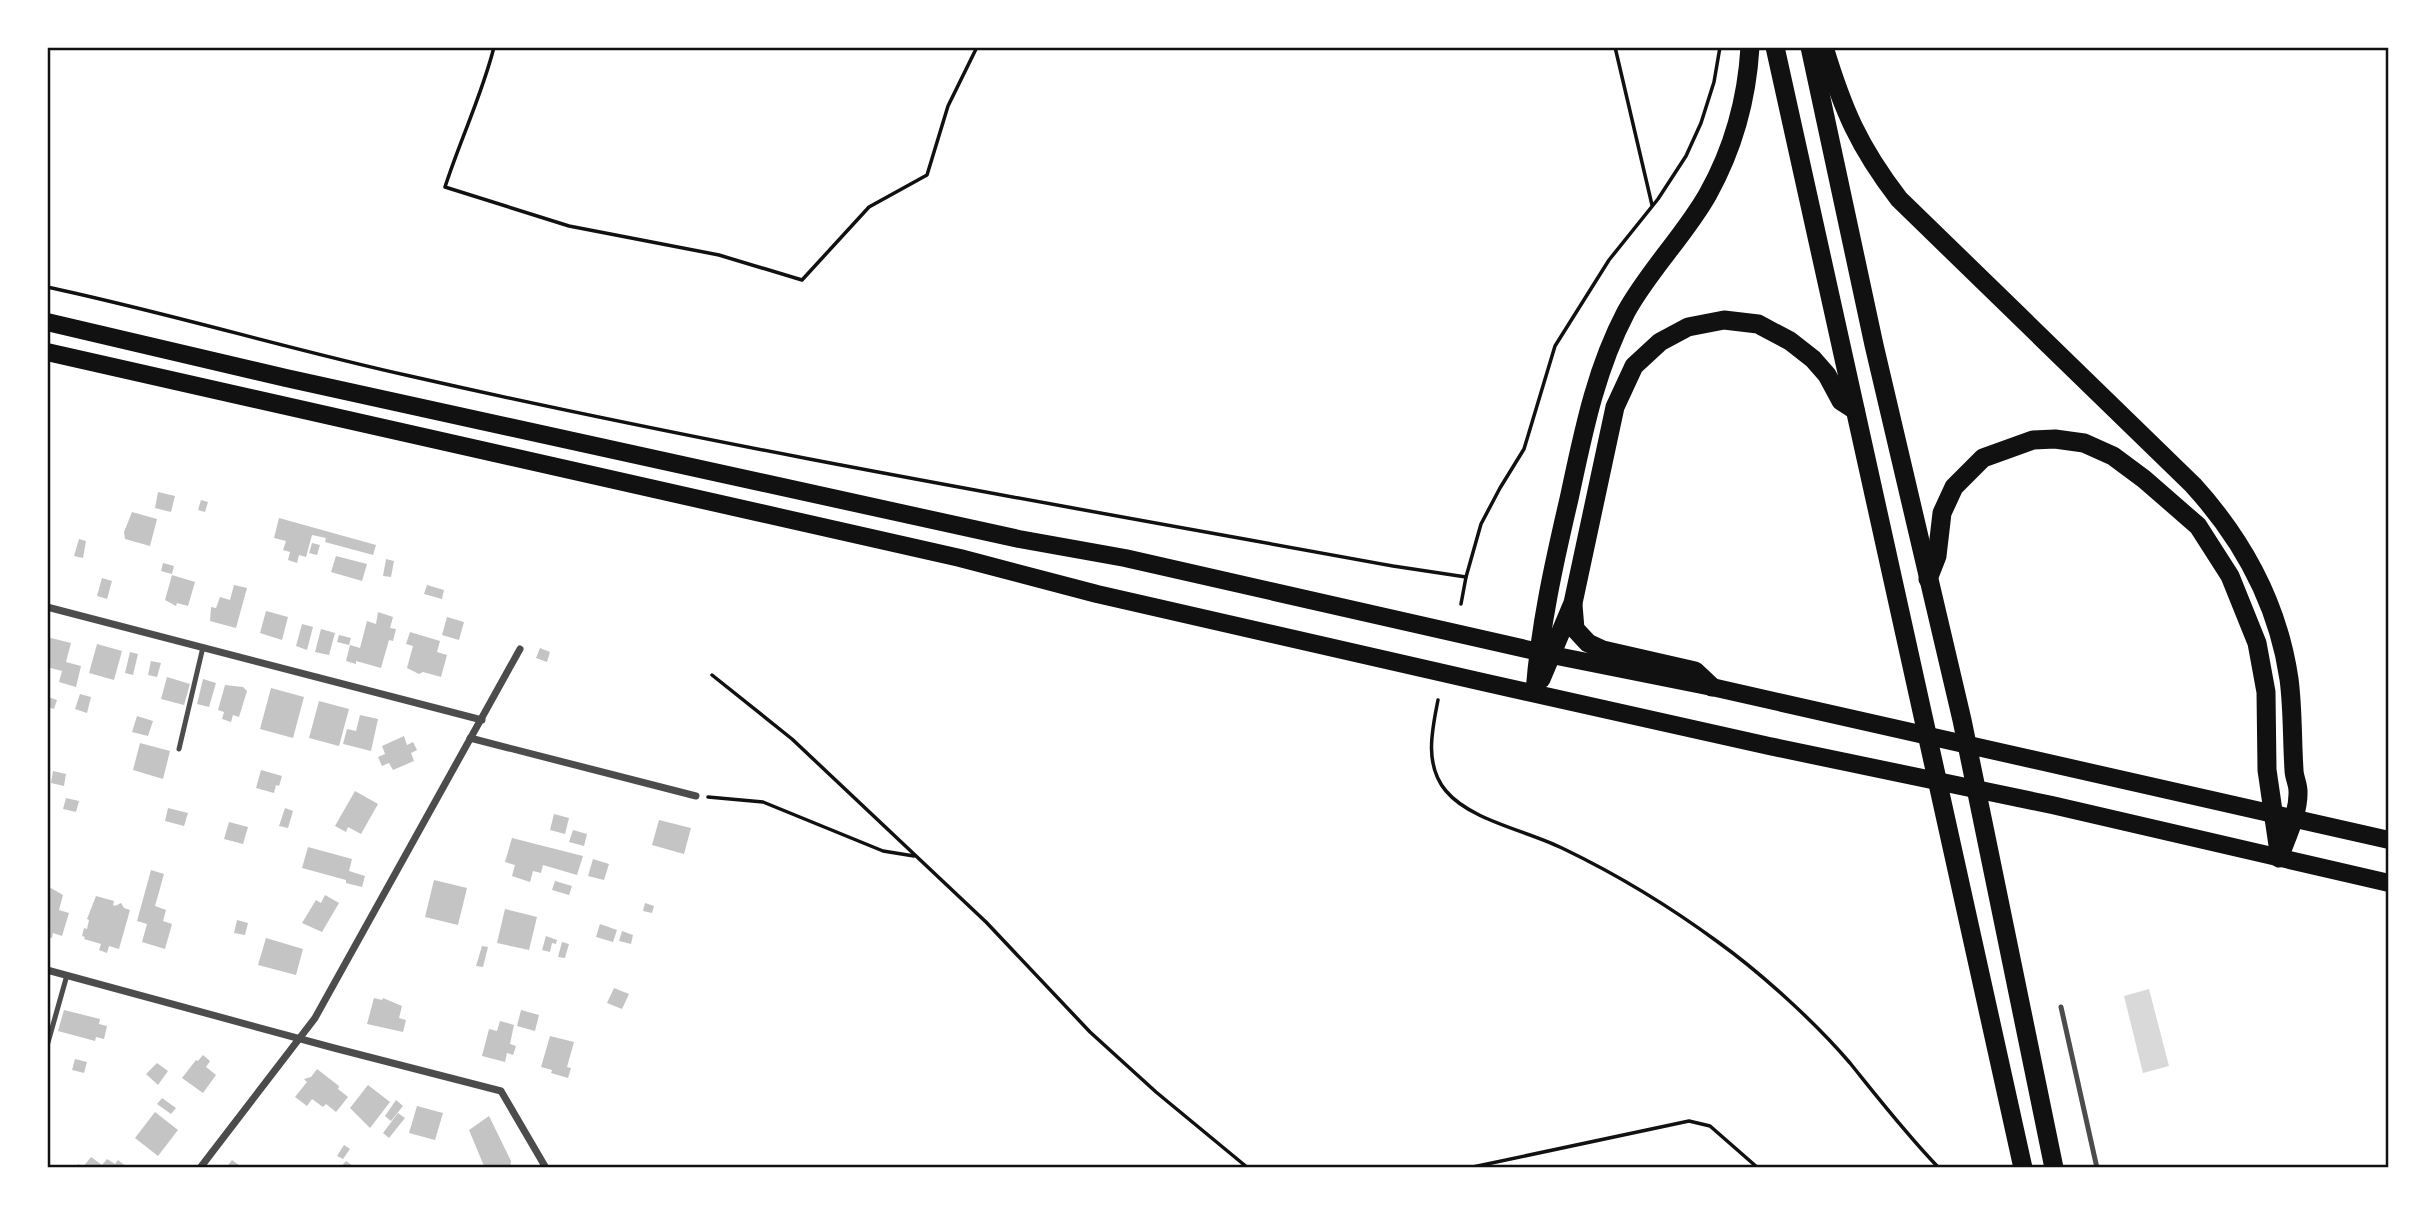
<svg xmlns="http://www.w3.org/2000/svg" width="2436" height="1215" font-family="'Space Grotesk',sans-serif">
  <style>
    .water { fill: #d9d9d9 }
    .building { fill: #c4c4c4 }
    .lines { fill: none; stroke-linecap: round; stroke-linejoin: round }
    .path { stroke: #111; stroke-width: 3.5 }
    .service { stroke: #4c4c4c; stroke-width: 5 }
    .minor { stroke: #4c4c4c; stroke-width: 7 }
    .primary { stroke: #111; stroke-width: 18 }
    .trunk { stroke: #111; stroke-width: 19 }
    .neatline { fill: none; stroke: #111; stroke-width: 2.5 }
  </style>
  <rect width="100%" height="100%" fill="#fff"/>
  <polygon class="water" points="2149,989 2169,1066 2143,1073 2124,996"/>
  <g class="building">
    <polygon points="158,492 175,496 171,512 155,508"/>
    <polygon points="201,500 208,502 205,512 198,510"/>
    <polygon points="132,512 157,519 150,546 125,539 124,532"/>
    <polygon points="279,518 376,545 373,555 325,542 326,538 312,535 306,557 299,555 297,563 288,560 290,552 283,550 286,541 274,538"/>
    <polygon points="79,539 86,541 83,558 74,556"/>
    <polygon points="312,543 320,545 317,555 309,553"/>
    <polygon points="336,556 367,564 362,581 331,572"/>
    <polygon points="386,559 394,561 391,577 383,576"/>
    <polygon points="163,563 174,566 172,574 161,571"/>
    <polygon points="172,575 195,582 188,606 177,603 176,606 165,600"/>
    <polygon points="102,578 112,581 107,599 97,596"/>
    <polygon points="234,585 247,588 236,628 210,621 211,607 216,608 220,597 230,600"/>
    <polygon points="427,585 444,590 442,599 424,594"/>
    <polygon points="266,611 288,617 282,640 260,633"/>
    <polygon points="378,612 393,617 390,628 396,629 393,641 389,640 381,668 356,661 356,664 346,661 350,645 360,648 367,621 376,624"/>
    <polygon points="447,617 464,622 459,640 442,635"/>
    <polygon points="302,624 313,627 307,650 296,646"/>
    <polygon points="321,629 335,633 329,655 315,652"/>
    <polygon points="410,632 440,641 437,652 447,655 441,677 423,672 419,674 407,668 413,646 406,644"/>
    <polygon points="339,635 351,638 349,645 337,642"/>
    <polygon points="47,637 71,643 66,662 81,666 76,687 59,682 62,671 47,667"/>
    <polygon points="97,644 122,651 114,680 89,673"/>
    <polygon points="540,648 550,652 547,662 536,658"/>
    <polygon points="130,652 138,654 133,675 125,673"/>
    <polygon points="151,661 161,663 157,677 148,675"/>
    <polygon points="167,677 190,684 184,705 161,699"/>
    <polygon points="203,679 216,683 209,707 197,704"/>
    <polygon points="225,685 243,687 247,691 239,717 233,715 231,722 222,719 224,712 218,710"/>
    <polygon points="271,688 304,697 293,738 260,729"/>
    <polygon points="80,694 91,697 87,713 75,709"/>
    <polygon points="48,697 57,700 54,709 47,707"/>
    <polygon points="319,701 349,709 339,746 309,738"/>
    <polygon points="360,715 378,719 371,751 343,744 347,729 356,731"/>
    <polygon points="137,716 153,721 148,736 132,732"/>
    <polygon points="404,736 407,745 413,742 417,750 411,753 414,761 393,770 389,763 382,766 378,757 385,754 382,746"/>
    <polygon points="140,743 170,751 163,779 133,770"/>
    <polygon points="261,770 282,776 279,786 276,785 274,793 256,788"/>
    <polygon points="53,771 66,774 64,786 51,783"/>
    <polygon points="355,791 378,804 361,834 348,827 346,832 335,826"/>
    <polygon points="66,798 79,801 76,812 63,809"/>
    <polygon points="168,808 188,813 184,826 165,821"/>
    <polygon points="285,808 293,811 288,828 279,826"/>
    <polygon points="554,814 569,818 565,834 550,830"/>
    <polygon points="659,820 691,828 684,854 652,845"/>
    <polygon points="229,822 248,827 243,844 224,839"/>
    <polygon points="573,830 587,834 584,846 569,842"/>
    <polygon points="512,838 583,856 577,875 543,865 541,873 533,871 530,882 512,876 515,865 505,862"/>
    <polygon points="308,847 352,859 349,871 365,876 362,887 346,883 346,880 302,868"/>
    <polygon points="593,859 609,864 604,880 588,876"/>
    <polygon points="151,870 164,874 155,906 166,910 163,921 172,924 165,949 142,942 147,924 137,921"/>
    <polygon points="434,880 467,888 458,925 425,917"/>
    <polygon points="555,881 572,886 569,895 552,890"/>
    <polygon points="51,888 63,895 59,910 69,913 62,936 53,933 52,938 47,937 47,892"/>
    <polygon points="325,895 339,903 322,932 302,923 316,900 321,903"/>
    <polygon points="96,896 114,901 113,905 115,906 121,903 124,908 130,910 119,949 109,946 107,953 99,950 101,944 84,939 85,937 82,936 84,928 87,929 89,920 87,919"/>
    <polygon points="645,903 654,906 652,913 643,911"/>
    <polygon points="505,909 537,917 529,950 497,943"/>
    <polygon points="237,920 248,923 245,935 234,933"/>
    <polygon points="600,924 617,930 613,942 596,937"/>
    <polygon points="622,931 633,935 631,944 619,941"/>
    <polygon points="546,936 557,940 556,944 552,943 550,952 542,950"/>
    <polygon points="266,938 303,949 296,975 258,965"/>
    <polygon points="562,942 569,944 565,958 558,957"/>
    <polygon points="482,946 488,947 483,967 476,966"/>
    <polygon points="614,988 629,994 622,1009 607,1003"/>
    <polygon points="374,998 382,1000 383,998 402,1006 399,1018 406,1020 403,1032 367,1024"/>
    <polygon points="64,1010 100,1019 99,1024 107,1026 104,1039 96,1037 95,1041 58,1031"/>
    <polygon points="521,1010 539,1015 535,1031 517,1026"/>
    <polygon points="500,1021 514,1025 510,1044 516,1046 513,1055 507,1053 505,1062 482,1056 489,1029 497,1031"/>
    <polygon points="550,1036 574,1042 567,1067 571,1068 568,1078 551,1073 552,1070 541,1067"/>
    <polygon points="203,1055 210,1061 206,1067 216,1075 203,1093 182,1078 196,1060 198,1061"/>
    <polygon points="75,1059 87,1062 84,1073 72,1070"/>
    <polygon points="157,1063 168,1071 158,1085 146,1074"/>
    <polygon points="317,1069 339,1086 338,1089 348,1097 336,1112 326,1104 323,1107 312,1099 307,1106 295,1097 307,1082 304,1079 311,1077"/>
    <polygon points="368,1085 390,1102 370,1128 350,1108"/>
    <polygon points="162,1098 176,1108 171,1114 157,1104"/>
    <polygon points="396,1100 403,1106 391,1121 385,1116"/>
    <polygon points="417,1106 443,1113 435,1140 409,1133"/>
    <polygon points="155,1112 178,1130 158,1156 135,1138"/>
    <polygon points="398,1113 405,1118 389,1138 383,1133"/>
    <polygon points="489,1116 511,1161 510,1168 483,1168 484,1166 469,1130"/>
    <polygon points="344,1145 350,1149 343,1159 337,1156"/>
    <polygon points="91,1157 102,1165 107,1159 115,1164 118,1160 128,1168 75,1168 78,1164 83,1167"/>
    <polygon points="232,1160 243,1168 226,1168"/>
    <polygon points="346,1161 353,1166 351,1168 340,1168"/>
  </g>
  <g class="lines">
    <g class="path">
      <path d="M494,47c-12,48 -34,93 -49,140l124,39 150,29 83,25 67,-73 58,-32 21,-69 29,-59"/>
      <polyline points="1615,47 1652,205"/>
      <path d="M47,287c122,26 241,62 363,89 325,74 655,130 983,190l73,11"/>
      <polyline points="1461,604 1466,577 1481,524 1500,488 1524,449 1555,346 1609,260 1658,199 1686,156 1701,123 1714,82 1720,47"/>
      <polyline points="712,675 792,739 986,922 1090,1032 1156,1092 1248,1168"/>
      <path d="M1438,700c-6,30 -14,65 8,91 25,30 83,40 118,58 54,26 105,57 154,93 43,31 97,80 132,121 29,36 57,72 89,105"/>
      <polyline points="708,797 763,802 883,851 914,856"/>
      <polyline points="1468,1168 1689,1121 1710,1126 1758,1168"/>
    </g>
    <g class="service">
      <polyline points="179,749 203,647"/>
      <polyline points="2061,1007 2097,1168"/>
      <polyline points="47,1046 67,975"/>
    </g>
    <g class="minor">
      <polyline points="47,607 482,720"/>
      <polyline points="470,738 696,796"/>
      <polyline points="47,970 334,1048 501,1091 546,1168"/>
      <polyline points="200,1168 315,1018 520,649"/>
    </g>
    <g class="primary">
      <polyline points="47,322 286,378 1019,539 1125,558 1552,655 1712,687 2389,840"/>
      <polyline points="47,352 960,558 1097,594 1487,683 1769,746 2052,805 2389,883"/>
    </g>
    <g class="trunk">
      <path d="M1775,47c83,374 168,747 248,1121"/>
      <polyline points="1810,47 1874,345 1962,720 2054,1168"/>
      <path d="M1824,47c19,63 35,100 75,152l294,286c51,56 85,119 96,194 4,30 3,61 5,91 0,7 4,14 4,21 1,22 -12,47 -19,67"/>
      <polyline points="1928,579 1937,556 1942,513 1954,487 1983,458 2033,440 2055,439 2084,443 2113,456 2144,479 2198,526 2230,576 2257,643 2266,692 2267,770 2279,852"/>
      <polyline points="1573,605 1575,629 1588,643 1603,650 1695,671 1712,687"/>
      <polyline points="1541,679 1573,603 1615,407 1634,366 1660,342 1688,327 1724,320 1758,324 1790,341 1813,359 1827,375 1841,401 1855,410"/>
      <path d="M1535,692c5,-66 19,-129 34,-193 14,-65 26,-128 57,-187 23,-42 59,-77 82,-118 25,-45 39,-96 42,-147"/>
    </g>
  </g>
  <rect width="2436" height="1215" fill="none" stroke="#ffffff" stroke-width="98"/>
  <rect x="49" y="49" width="2338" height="1117" class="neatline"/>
</svg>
